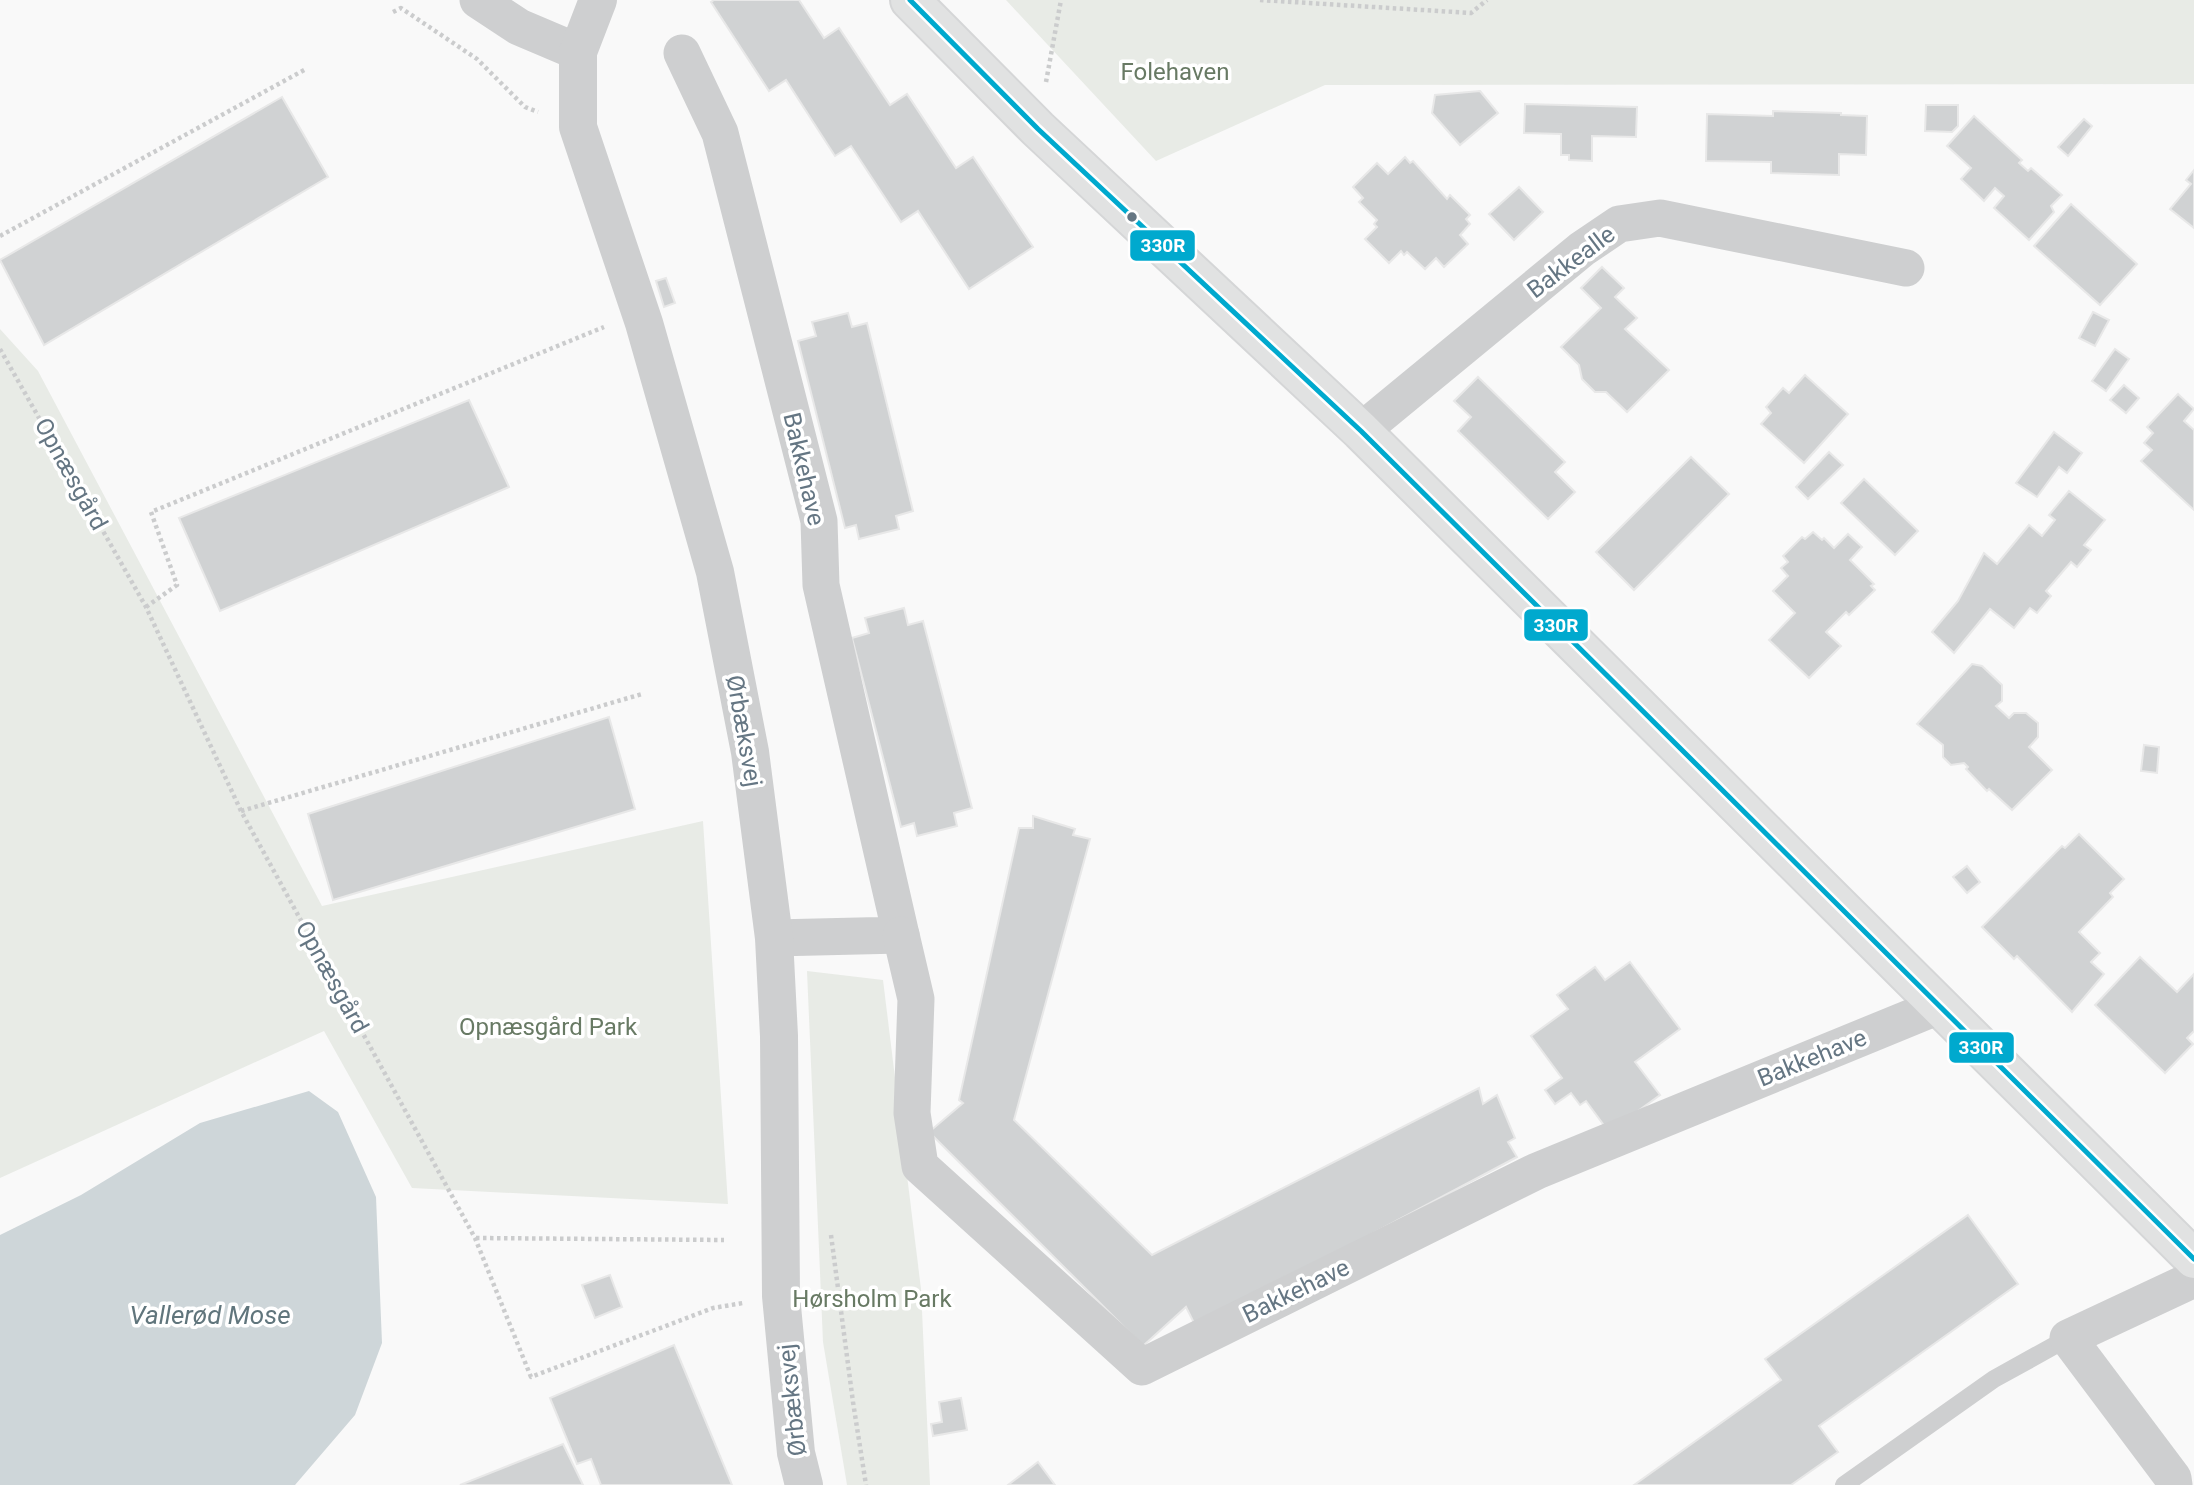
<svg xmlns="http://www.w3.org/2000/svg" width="2194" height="1485" font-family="Roboto,sans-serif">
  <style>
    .green { fill: #e8ebe6 }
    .water { fill: #ced6d9 }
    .building { fill: #d0d2d3; stroke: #e8e8e8; stroke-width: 2 }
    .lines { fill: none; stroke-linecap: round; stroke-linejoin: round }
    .secondary-casing { stroke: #d5d6d7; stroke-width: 42 }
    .path { stroke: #cbcccd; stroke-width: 4.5; stroke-dasharray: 3.5 3.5; stroke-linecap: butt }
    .service { stroke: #cecfd0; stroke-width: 18 }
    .minor { stroke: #cecfd0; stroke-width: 37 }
    .tertiary { stroke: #cecfd0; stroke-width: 38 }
    .secondary { stroke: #e1e2e2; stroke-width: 38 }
    .bus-1-casing { stroke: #fff; stroke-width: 10 }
    .bus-1 { stroke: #00a9ce; stroke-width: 5 }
    .bus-dot { fill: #657683; stroke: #fff; stroke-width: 2.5 }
    .labels { text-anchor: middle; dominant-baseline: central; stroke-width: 7; stroke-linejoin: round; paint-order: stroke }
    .park-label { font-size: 24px; fill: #687a64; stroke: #fff }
    .street-label { font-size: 24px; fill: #657683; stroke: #fff }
    .water-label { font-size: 26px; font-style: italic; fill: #60757c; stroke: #fff }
    .line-badge { stroke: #fff; stroke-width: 2.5 }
    .badge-label { font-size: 19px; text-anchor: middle; font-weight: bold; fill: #fff }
  </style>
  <rect width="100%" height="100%" fill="#f9f9f9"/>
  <g class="green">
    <polygon points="1006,0 2194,0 2194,84 1325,85 1156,161"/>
    <polygon points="0,329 38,371 322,906 703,821 728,1204 412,1188 324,1031 0,1178"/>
    <polygon points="807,971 883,980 921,1289 930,1485 847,1485 823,1342"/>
  </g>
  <polygon class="water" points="309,1091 338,1112 376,1197 382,1343 355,1415 295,1485 0,1485 0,1235 81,1195 200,1123"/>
  <g class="building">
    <polygon points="714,0 799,0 824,38 839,28 890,105 907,94 956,168 973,157 1033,247 969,289 918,211 901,222 851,146 835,156 786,80 769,91 711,2"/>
    <polygon points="1480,91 1498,113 1460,145 1432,113 1435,95"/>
    <polygon points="282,97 328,177 44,345 0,260"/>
    <polygon points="1525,104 1637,107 1636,137 1592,136 1592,161 1569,160 1569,155 1561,155 1561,134 1524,133"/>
    <polygon points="1926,105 1958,105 1958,126 1952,132 1925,131"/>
    <polygon points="1773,111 1841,113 1841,115 1867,116 1866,155 1839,154 1839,175 1771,173 1771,162 1706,161 1707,114 1773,116"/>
    <polygon points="1974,116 2022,160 2019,163 2028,171 2031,168 2062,195 2051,206 2054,212 2029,240 1994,208 2004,196 1995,188 1984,201 1961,179 1971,168 1947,146"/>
    <polygon points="2084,119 2092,126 2068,156 2058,147"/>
    <polygon points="1405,157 1410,163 1413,161 1447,199 1450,195 1470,215 1466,219 1470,224 1460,235 1468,244 1444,267 1436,258 1425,269 1407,252 1404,255 1401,251 1389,263 1365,239 1377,227 1374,224 1377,220 1359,202 1363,198 1353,187 1377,163 1388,174"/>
    <polygon points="2194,170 2194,228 2170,209 2191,184 2186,180"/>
    <polygon points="1519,187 1543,212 1514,240 1489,214"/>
    <polygon points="2071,204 2137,264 2100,305 2034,246"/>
    <polygon points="1602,267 1624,288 1615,297 1637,318 1625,329 1669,370 1627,412 1606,392 1595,392 1582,379 1579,365 1561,347 1601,308 1581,288"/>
    <polygon points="666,278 675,303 664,307 656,281"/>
    <polygon points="2093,312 2109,320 2095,346 2079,338"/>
    <polygon points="848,313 852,327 867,323 913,511 896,516 899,529 859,539 856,525 845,528 798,341 816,336 812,322"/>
    <polygon points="2115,349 2129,359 2106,391 2092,381"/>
    <polygon points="1805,375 1848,414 1804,463 1761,424 1771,413 1766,407 1783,388 1789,393"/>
    <polygon points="1478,377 1565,462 1555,472 1575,492 1548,519 1458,431 1471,417 1454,401"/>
    <polygon points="2124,385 2139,398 2126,413 2110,400"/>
    <polygon points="2178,394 2194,409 2184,421 2194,430 2194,510 2141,461 2152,450 2144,443 2153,433 2147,427"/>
    <polygon points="469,400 509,487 220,611 179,518"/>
    <polygon points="2054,432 2082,453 2067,473 2059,467 2037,497 2016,483"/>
    <polygon points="1829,452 1843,465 1808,499 1796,487"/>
    <polygon points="1691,457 1729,494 1634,590 1596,552"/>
    <polygon points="1864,479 1918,531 1895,555 1841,503"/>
    <polygon points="2069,491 2105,520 2084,545 2091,550 2077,567 2071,562 2046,591 2051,596 2037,613 2030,608 2014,628 1990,609 1954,653 1932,632 1958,601 1984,553 1997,564 2029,525 2042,536 2055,520 2049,515"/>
    <polygon points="1813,532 1822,540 1824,538 1834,548 1848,534 1862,547 1850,560 1874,584 1871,586 1875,590 1849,615 1846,612 1826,632 1841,646 1809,678 1769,640 1795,613 1773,591 1788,576 1781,568 1788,562 1783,556 1802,537 1805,539"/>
    <polygon points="904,608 908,625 923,621 972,808 954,813 957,826 917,836 914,823 901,827 852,638 869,633 865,618"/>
    <polygon points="1972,664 1982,666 2002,685 2002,701 1996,706 2009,718 2014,713 2026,713 2038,723 2038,737 2029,747 2052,770 2012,810 1989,789 1987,791 1966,769 1968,767 1964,763 1951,765 1943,757 1943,745 1917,724"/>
    <polygon points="609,717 635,809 333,900 308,814"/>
    <polygon points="2144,745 2159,747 2157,773 2141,771"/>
    <polygon points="1033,816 1075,829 1073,835 1090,839 1014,1120 1152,1255 1479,1088 1483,1104 1497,1095 1515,1138 1508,1142 1517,1157 1196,1327 1186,1307 1143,1346 929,1132 963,1103 959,1100 1019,828 1033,828"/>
    <polygon points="2079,834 2124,879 2110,893 2113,897 2079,932 2100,953 2091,962 2104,974 2072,1012 2017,956 2014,959 1982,927 2062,846 2065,848"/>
    <polygon points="1967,866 1980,882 1967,893 1953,877"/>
    <polygon points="2140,957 2177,992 2194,974 2194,1031 2187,1038 2193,1044 2165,1073 2095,1005"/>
    <polygon points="1630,962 1680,1029 1635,1062 1660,1095 1609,1132 1586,1101 1580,1105 1571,1093 1555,1104 1545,1090 1562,1078 1531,1036 1568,1009 1557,995 1595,967 1605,980"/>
    <polygon points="1968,1215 2018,1284 1819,1426 1838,1452 1791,1485 1634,1485 1781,1380 1765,1359"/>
    <polygon points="610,1275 622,1307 595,1318 582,1285"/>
    <polygon points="674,1345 732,1485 601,1485 591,1459 577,1464 550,1398"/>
    <polygon points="961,1398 967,1430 933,1436 931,1424 942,1422 939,1402"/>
    <polygon points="563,1444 583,1485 460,1485"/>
    <polygon points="1038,1462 1055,1485 1008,1485"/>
  </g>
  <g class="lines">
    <g class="secondary-casing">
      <polyline id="secondary" points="910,0 1038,129 1361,431 2194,1259"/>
    </g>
    <g class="path">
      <polyline points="1260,0 1471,13 1487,0"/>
      <polyline points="393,12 401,8 477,59 525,107 538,112"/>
      <polyline points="1046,82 1061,0"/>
      <polyline points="0,236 306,69"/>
      <polyline points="0,349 146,607 241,811 475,1238 531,1377 713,1308 743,1303"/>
      <polyline points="146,607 177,585 151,512 604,327"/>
      <polyline points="241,811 642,694"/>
      <polyline points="831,1235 853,1402 866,1485"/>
      <polyline points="476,1238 724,1240"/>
    </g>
    <polyline class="service" points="1844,1485 1994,1379 2068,1338"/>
    <g class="minor">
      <polyline points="478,0 519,27 578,52"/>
      <polyline points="682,53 720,133 819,521 821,585 901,935 774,938"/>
      <polyline points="1361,431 1582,249 1619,224 1660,218 1906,268"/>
      <polyline points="901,935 916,999 912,1113 920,1166 1142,1367 1537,1171 1939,1006"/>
      <polyline points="2174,1485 2173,1478 2068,1338 2194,1279"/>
    </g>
    <polyline class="tertiary" points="598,0 578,52 578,127 644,323 715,572 750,752 774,938 779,1036 781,1296 796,1453 804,1485"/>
    <use href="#secondary" class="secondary"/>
    <g class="bus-1-casing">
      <polyline id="bus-1" points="910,0 1038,129 1361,431 2194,1259"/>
    </g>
    <use href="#bus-1" class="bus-1"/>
  </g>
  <circle class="bus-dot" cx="1132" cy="217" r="6"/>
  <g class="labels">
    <g class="park-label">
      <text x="1175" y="72">Folehaven</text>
      <text x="548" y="1027">Opnæsgård Park</text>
      <text x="872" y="1299">Hørsholm Park</text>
    </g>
    <g class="street-label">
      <text transform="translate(1571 262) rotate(-37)">Bakkealle</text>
      <text transform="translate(804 469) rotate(77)">Bakkehave</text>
      <text transform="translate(71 474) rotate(61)">Opnæsgård</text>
      <text transform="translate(744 731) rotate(80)">Ørbæksvej</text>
      <text transform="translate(332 977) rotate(61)">Opnæsgård</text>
      <text transform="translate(1812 1058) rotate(-22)">Bakkehave</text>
      <text transform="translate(1296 1291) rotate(-26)">Bakkehave</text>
      <text transform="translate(792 1400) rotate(-96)">Ørbæksvej</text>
    </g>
    <g class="water-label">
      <text x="210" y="1315">Vallerød Mose</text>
    </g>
  </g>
  <g class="line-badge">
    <rect x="1129" y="229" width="67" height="33" rx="7" fill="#00a9ce"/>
    <rect x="1523" y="608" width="66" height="34" rx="7" fill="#00a9ce"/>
    <rect x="1948" y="1031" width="67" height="33" rx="7" fill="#00a9ce"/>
  </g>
  <g class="badge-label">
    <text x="1163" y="252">330R</text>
    <text x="1556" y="632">330R</text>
    <text x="1981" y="1054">330R</text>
  </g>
</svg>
